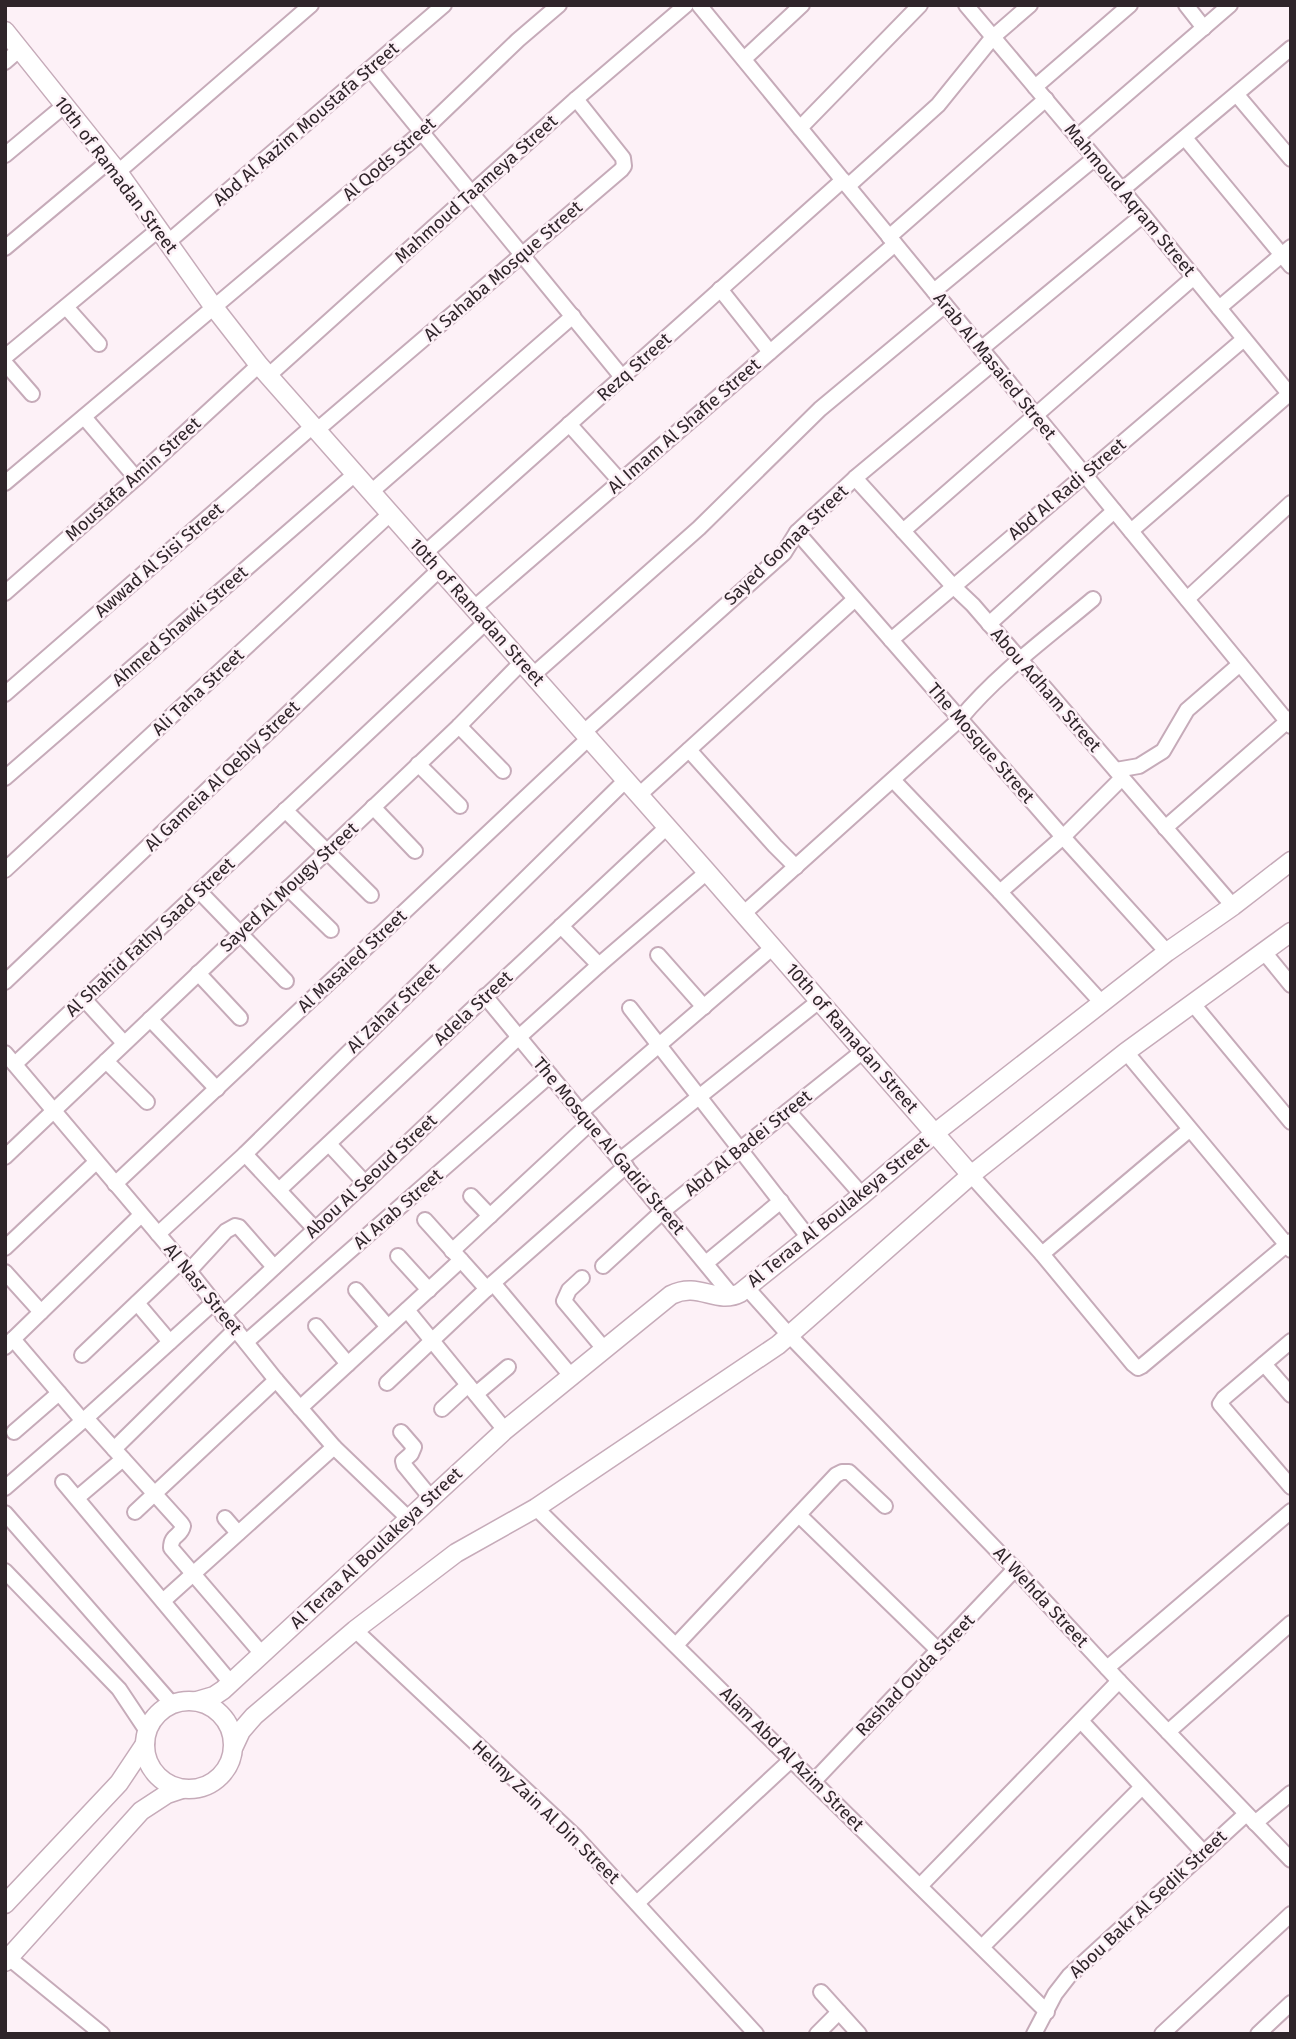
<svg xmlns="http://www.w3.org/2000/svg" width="1296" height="2039" font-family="'Fira Sans',sans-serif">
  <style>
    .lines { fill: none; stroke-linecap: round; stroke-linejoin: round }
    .minor-casing { stroke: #c6abb9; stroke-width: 18 }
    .tertiary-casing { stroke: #c6abb9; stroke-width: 21 }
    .minor { stroke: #fff; stroke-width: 14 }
    .tertiary { stroke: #fff; stroke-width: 18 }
    .labels { text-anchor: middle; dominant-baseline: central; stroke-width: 5; stroke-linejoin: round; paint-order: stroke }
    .street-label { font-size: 18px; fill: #2f252a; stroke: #fdf1f7 }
  </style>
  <rect width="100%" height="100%" fill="#fdf1f7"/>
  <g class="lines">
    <g class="minor-casing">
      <g id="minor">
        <polyline points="699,5 1291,726"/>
        <polyline points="966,5 1143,215 1291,396"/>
        <polyline points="1186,5 1204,28"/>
        <polyline points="744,59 802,5"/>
        <polyline points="5,62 20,49"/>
        <polyline points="370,69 622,377"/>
        <polyline points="1035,87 1130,5"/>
        <polyline points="1237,95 1291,159"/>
        <polyline points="800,128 920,5"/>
        <polyline points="1077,137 1230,5"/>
        <polyline points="1185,138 1291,266"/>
        <polyline points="5,155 65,105"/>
        <polyline points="118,172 311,5"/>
        <polyline points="848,186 938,105 993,37 1030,5"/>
        <polyline points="1122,190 1291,48"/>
        <polyline points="889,237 1046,99"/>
        <polyline points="167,243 444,5"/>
        <polyline points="5,248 109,161"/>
        <polyline points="720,289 770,352"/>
        <polyline points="934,291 1095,158"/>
        <polyline points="66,307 99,344"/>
        <polyline points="1219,308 1291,247"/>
        <polyline points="981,349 1143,215"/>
        <polyline points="5,357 158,230"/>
        <polyline points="5,363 32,394"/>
        <polyline points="268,376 576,99 686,5"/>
        <polyline points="84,417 136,478"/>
        <polyline points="569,424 620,481"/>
        <polyline points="317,430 621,170 624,166 623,158 576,99"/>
        <polyline points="855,478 953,586 973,605 1233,906"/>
        <polyline points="5,483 422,132 518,40 559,5"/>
        <polyline points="371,492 573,316"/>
        <polyline points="903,531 1194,277"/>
        <polyline points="1131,531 1289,394"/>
        <polyline points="797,532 1063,837 1167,952"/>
        <polyline points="425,553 843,180"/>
        <polyline points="5,593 136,478 259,365"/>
        <polyline points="1187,599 1291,503"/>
        <polyline points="474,608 895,244"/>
        <polyline points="989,624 1114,511"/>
        <polyline points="891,640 1244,339"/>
        <polyline points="533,675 699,528 820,409 945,305"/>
        <polyline points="5,694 313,426"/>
        <polyline points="459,726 503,771"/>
        <polyline points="584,732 784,553 797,532 855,478 993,363"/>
        <polyline points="689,750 775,846 796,867"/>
        <polyline points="418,764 460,806"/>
        <polyline points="1116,770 1139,766 1163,751 1187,710 1240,664"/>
        <polyline points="5,778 355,474"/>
        <polyline points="893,780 1000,892 1102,1003"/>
        <polyline points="639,795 855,599"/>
        <polyline points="373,807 415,851"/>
        <polyline points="285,810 371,895"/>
        <polyline points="1165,828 1291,718"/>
        <polyline points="5,870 390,514"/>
        <polyline points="288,888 331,930"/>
        <polyline points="199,891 286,981"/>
        <polyline points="1000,892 1063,837 1122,778"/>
        <path d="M743,914l217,-195c38,-46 88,-82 133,-120"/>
        <polyline points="561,926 599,965"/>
        <polyline points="1264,952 1291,985"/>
        <polyline points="658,955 704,1007"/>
        <polyline points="198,973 240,1018"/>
        <polyline points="5,982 439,570"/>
        <polyline points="485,996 733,1297"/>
        <polyline points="84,999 124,1043"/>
        <polyline points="1193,1004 1291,1122"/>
        <polyline points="630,1008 809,1238"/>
        <polyline points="150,1019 217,1089"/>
        <polyline points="1126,1052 1291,1250"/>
        <polyline points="5,1053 181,1261 276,1380 334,1447 408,1518"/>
        <polyline points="106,1061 147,1102"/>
        <polyline points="15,1064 486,622"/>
        <polyline points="788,1111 862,1195"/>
        <polyline points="581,1112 772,948"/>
        <polyline points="329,1144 365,1183"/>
        <polyline points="245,1154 315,1229"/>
        <polyline points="5,1157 459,726 522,662"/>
        <polyline points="620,1160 819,1001"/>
        <polyline points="971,1175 1042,1254 1133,1364 1138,1368 1142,1366 1291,1241"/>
        <polyline points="115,1184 589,738"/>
        <polyline points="279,1190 667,827"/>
        <polyline points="471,1196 490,1216"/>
        <polyline points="425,1220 487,1289"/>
        <polyline points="158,1234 245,1154 626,780"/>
        <polyline points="5,1248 96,1162"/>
        <polyline points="452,1251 590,1123"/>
        <polyline points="1042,1254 1189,1130"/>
        <polyline points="398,1256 429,1290"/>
        <polyline points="706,1263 781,1201"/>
        <polyline points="603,1266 663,1211 863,1051"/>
        <polyline points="189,1271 226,1231 235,1226 239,1227 274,1267"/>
        <polyline points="5,1272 41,1312"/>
        <polyline points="582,1278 569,1290 564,1301 605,1350"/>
        <polyline points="493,1283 572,1377"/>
        <polyline points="747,1288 789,1335 1015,1569 1119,1681 1291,1860"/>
        <polyline points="356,1290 388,1327"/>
        <polyline points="137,1303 170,1342"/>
        <polyline points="407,1310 505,1430"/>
        <polyline points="223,1315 365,1183 519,1037 599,965 707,872"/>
        <polyline points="316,1326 348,1364"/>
        <polyline points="13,1339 83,1421"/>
        <polyline points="1291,1341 1224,1398 1220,1404 1291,1487"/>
        <polyline points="246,1342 550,1075"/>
        <polyline points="5,1347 141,1215"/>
        <polyline points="82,1355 181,1261"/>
        <polyline points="1264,1364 1291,1395"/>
        <polyline points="387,1383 493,1283 626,1166"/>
        <polyline points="476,1394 508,1367"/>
        <polyline points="300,1408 461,1260"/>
        <polyline points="442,1409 468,1385"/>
        <path d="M86,1418l95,105 2,3c-2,11 -12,8 -12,22l91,106"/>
        <polyline points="14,1432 59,1393"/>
        <polyline points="401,1432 414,1447 411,1454 403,1461 404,1465 431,1498"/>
        <polyline points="114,1449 236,1329"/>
        <polyline points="63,1482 231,1683"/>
        <polyline points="5,1488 86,1418 213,1303"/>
        <polyline points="77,1498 123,1459"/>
        <polyline points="536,1508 1047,2012"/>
        <polyline points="135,1512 276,1380"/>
        <polyline points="5,1513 172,1704"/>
        <polyline points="799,1515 938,1650"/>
        <polyline points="225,1518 238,1533"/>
        <polyline points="5,1571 119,1689 147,1731"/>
        <polyline points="163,1601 334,1447"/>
        <polyline points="355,1630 575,1836 756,2034"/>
        <polyline points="676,1645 836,1475 842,1472 849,1472 885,1506"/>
        <polyline points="1107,1668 1291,1511"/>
        <polyline points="1081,1721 1204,1853"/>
        <polyline points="1168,1732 1291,1623"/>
        <polyline points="814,1781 1015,1569"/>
        <polyline points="1255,1823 1291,1793"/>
        <polyline points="920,1886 1119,1681"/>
        <polyline points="637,1903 792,1759"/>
        <polyline points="982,1947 1142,1787"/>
        <polyline points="9,1958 102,2034"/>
        <polyline points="821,1992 859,2034"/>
        <polyline points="817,2034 839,2012"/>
        <polyline points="1034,2034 1055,1994 1069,1976 1246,1814"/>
        <polyline points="1162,2034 1291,1914"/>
        <polyline points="1258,2034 1291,2003"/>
      </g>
    </g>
    <g class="tertiary-casing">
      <g id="tertiary">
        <polyline points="5,31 118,172 213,306 259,365 707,872 971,1175"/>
        <circle cx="189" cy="1745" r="44"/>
        <path d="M197,1701l17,-5 9,-6 282,-260 166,-135c28,-14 45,10 69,-2l122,-98 73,-62 232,-181 66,-46 58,-45"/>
        <polyline points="234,1746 241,1731 254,1716 355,1630 456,1553 536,1508 778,1345 971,1175 1126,1052 1291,932"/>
        <polyline points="5,1904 119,1783 145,1744"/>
        <polyline points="5,1962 141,1811 167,1794 182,1789"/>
      </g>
    </g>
    <use href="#minor" class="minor"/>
    <use href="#tertiary" class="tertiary"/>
  </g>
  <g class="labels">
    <g class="street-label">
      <text transform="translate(306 124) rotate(-41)">Abd Al Aazim Moustafa Street</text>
      <text transform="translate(389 159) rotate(-41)">Al Qods Street</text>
      <text transform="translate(116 175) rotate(53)">10th of Ramadan Street</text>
      <text transform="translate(476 189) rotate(-42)">Mahmoud Taameya Street</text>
      <text transform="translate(1130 200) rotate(50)">Mahmoud Aqram Street</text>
      <text transform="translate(503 271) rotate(-41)">Al Sahaba Mosque Street</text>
      <text transform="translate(995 366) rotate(51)">Arab Al Masaied Street</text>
      <text transform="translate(634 367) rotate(-42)">Rezq Street</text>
      <text transform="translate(684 426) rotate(-41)">Al Imam Al Shafie Street</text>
      <text transform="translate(133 479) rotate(-42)">Moustafa Amin Street</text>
      <text transform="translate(1067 489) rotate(-40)">Abd Al Radi Street</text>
      <text transform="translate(786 545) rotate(-44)">Sayed Gomaa Street</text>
      <text transform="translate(159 560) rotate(-41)">Awwad Al Sisi Street</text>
      <text transform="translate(477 612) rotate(48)">10th of Ramadan Street</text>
      <text transform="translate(180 626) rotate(-41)">Ahmed Shawki Street</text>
      <text transform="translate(1046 690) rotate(49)">Abou Adham Street</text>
      <text transform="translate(198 692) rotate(-43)">Ali Taha Street</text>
      <text transform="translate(981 743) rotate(49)">The Mosque Street</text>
      <text transform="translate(222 776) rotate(-44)">Al Gameia Al Qebly Street</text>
      <text transform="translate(289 887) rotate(-43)">Sayed Al Mougy Street</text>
      <text transform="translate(150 937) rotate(-43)">Al Shahid Fathy Saad Street</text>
      <text transform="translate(352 961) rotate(-43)">Al Masaied Street</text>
      <text transform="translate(393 1008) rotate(-44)">Al Zahar Street</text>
      <text transform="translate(473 1008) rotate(-43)">Adela Street</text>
      <text transform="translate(852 1038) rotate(49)">10th of Ramadan Street</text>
      <text transform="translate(748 1143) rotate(-39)">Abd Al Badei Street</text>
      <text transform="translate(609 1146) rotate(50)">The Mosque Al Gadid Street</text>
      <text transform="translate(371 1176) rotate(-43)">Abou Al Seoud Street</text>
      <text transform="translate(398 1209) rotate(-41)">Al Arab Street</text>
      <text transform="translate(838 1212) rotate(-39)">Al Teraa Al Boulakeya Street</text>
      <text transform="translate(203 1289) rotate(51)">Al Nasr Street</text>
      <text transform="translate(376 1548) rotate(-43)">Al Teraa Al Boulakeya Street</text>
      <text transform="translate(1041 1597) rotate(47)">Al Wehda Street</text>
      <text transform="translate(915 1675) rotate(-46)">Rashad Ouda Street</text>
      <text transform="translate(792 1759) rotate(45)">Alam Abd Al Azim Street</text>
      <text transform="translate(546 1812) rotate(44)">Helmy Zain Al Din Street</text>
      <text transform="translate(1148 1904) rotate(-43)">Abou Bakr Al Sedik Street</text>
    </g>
  </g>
  <rect width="1296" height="2039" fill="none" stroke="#2f252a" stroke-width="14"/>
</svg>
